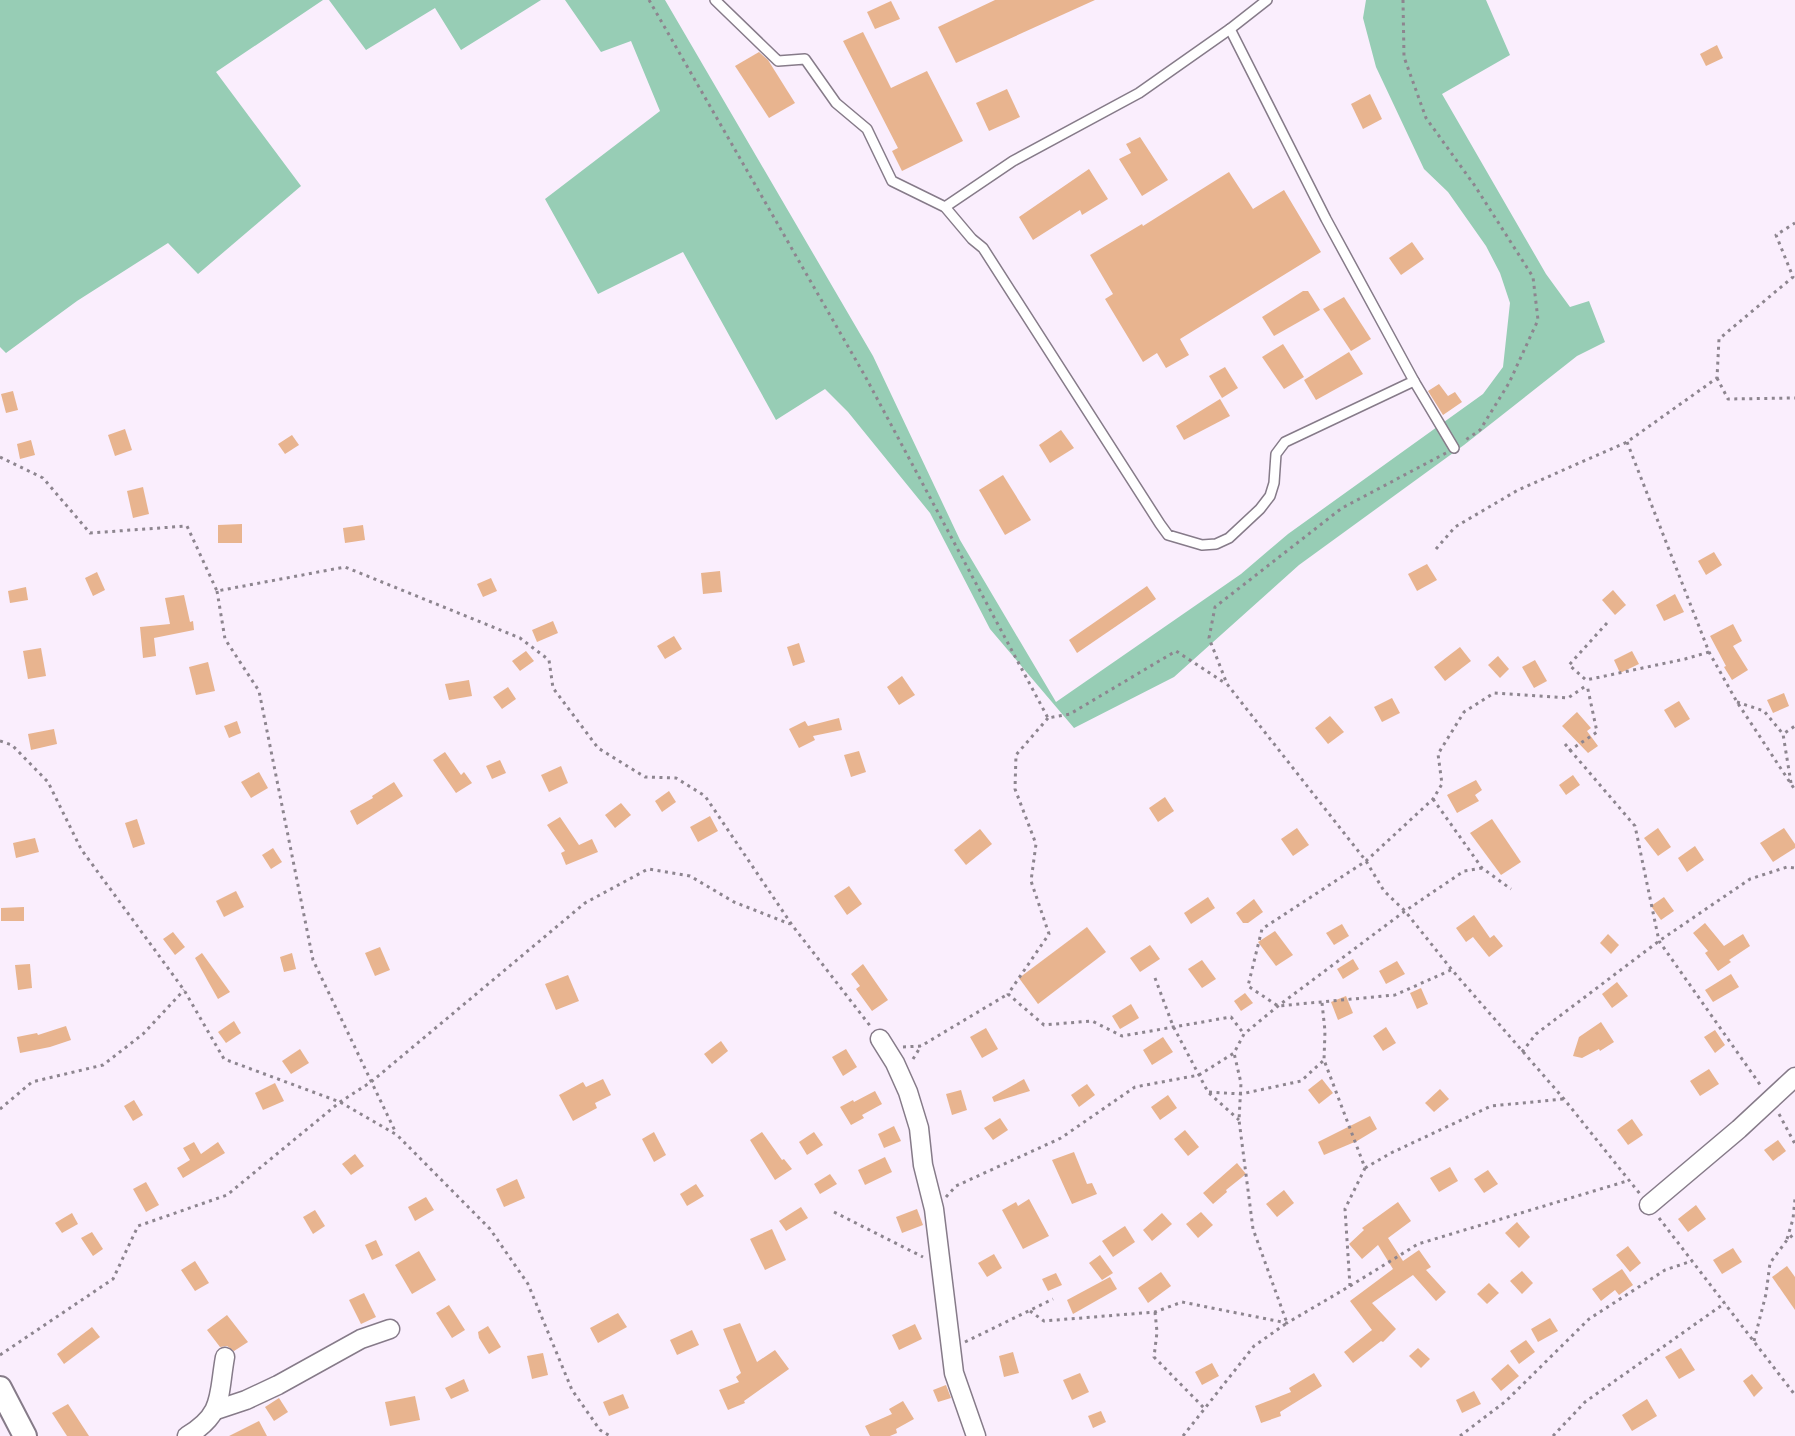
<svg xmlns="http://www.w3.org/2000/svg" width="1795" height="1436" font-family="Signika,sans-serif">
  <style>
    .green { fill: #97cdb5 }
    .building { fill: #e8b48f }
    .lines { fill: none; stroke-linecap: round; stroke-linejoin: round }
    .service-casing { stroke: #867b89; stroke-width: 12 }
    .minor-casing { stroke: #867b89; stroke-width: 21 }
    .tertiary-casing { stroke: #867b89; stroke-width: 26 }
    .path { stroke: #8d858f; stroke-width: 3; stroke-dasharray: 3 4.5; stroke-linecap: butt }
    .service { stroke: #fff; stroke-width: 9 }
    .minor { stroke: #fff; stroke-width: 18 }
    .tertiary { stroke: #fff; stroke-width: 22 }
  </style>
  <rect width="100%" height="100%" fill="#faeefd"/>
  <g class="green">
    <polygon points="0,0 323,0 216,72 301,186 198,274 168,243 77,301 6,353 0,347"/>
    <polygon points="329,0 541,0 461,50 435,8 366,50"/>
    <polygon points="565,0 665,0 873,356 960,540 1056,702 1241,574 1288,534 1483,394 1503,367 1510,303 1500,273 1486,246 1448,192 1424,169 1376,67 1363,18 1366,0 1486,0 1510,55 1442,94 1546,274 1570,307 1589,301 1605,342 1577,356 1464,445 1299,565 1174,677 1074,728 990,629 930,513 848,412 825,389 776,420 683,252 598,294 545,199 660,111 631,41 601,52"/>
  </g>
  <g class="building">
    <polygon points="995,0 1095,0 956,63 938,27"/>
    <polygon points="891,1 900,19 875,29 867,12"/>
    <polygon points="863,32 891,88 927,71 963,141 902,171 892,151 898,148 843,41"/>
    <polygon points="1717,45 1723,58 1706,66 1700,54"/>
    <polygon points="759,52 768,60 795,103 769,118 735,66"/>
    <polygon points="1007,89 1020,117 989,131 976,103"/>
    <polygon points="1370,94 1382,119 1363,129 1351,104"/>
    <polygon points="1140,137 1168,180 1142,196 1119,159 1131,153 1126,144"/>
    <polygon points="1089,169 1108,199 1082,215 1080,210 1033,240 1019,217"/>
    <polygon points="1229,172 1253,209 1284,190 1321,252 1180,339 1189,355 1166,368 1157,353 1143,362 1105,299 1113,294 1090,255 1142,224 1143,226"/>
    <polygon points="1412,242 1424,259 1401,275 1389,258"/>
    <polygon points="1303,291 1308,291 1320,310 1274,336 1262,317"/>
    <polygon points="1344,297 1371,339 1351,351 1323,309"/>
    <polygon points="1283,344 1304,377 1284,389 1262,357"/>
    <polygon points="1349,352 1363,374 1316,400 1304,380"/>
    <polygon points="1225,367 1238,388 1222,398 1209,376"/>
    <polygon points="1439,384 1448,396 1455,392 1462,402 1443,415 1428,391"/>
    <polygon points="13,391 18,410 6,413 1,394"/>
    <polygon points="1220,399 1230,416 1184,440 1176,426"/>
    <polygon points="125,429 132,450 115,456 108,435"/>
    <polygon points="1061,430 1074,448 1050,463 1039,445"/>
    <polygon points="292,435 299,445 285,454 278,444"/>
    <polygon points="31,440 35,455 20,459 17,444"/>
    <polygon points="1003,475 1031,520 1005,535 979,490"/>
    <polygon points="143,487 149,514 133,518 127,491"/>
    <polygon points="242,524 242,543 218,543 218,525"/>
    <polygon points="363,525 365,540 345,543 343,528"/>
    <polygon points="1714,552 1722,565 1706,575 1698,561"/>
    <polygon points="1427,564 1437,580 1417,591 1408,574"/>
    <polygon points="720,571 722,592 703,594 701,573"/>
    <polygon points="97,572 105,590 93,596 85,578"/>
    <polygon points="491,578 497,591 483,597 477,584"/>
    <polygon points="1147,586 1156,599 1077,653 1069,640"/>
    <polygon points="26,587 28,600 10,603 8,591"/>
    <polygon points="1613,590 1626,605 1615,615 1602,600"/>
    <polygon points="1675,594 1684,612 1664,621 1656,605"/>
    <polygon points="184,595 190,622 193,621 194,630 154,638 156,656 143,658 140,627 170,624 165,598"/>
    <polygon points="553,621 558,633 537,642 532,630"/>
    <polygon points="1733,624 1742,641 1733,646 1748,670 1732,680 1724,667 1726,666 1710,636"/>
    <polygon points="674,636 682,649 665,659 657,646"/>
    <polygon points="799,643 805,662 793,666 787,647"/>
    <polygon points="1460,647 1471,661 1445,681 1434,667"/>
    <polygon points="41,648 46,676 28,679 23,651"/>
    <polygon points="526,651 534,661 520,671 512,661"/>
    <polygon points="1632,651 1639,664 1620,673 1614,660"/>
    <polygon points="1498,656 1509,669 1500,678 1488,665"/>
    <polygon points="1535,660 1547,681 1534,688 1522,667"/>
    <polygon points="208,662 215,691 196,695 189,667"/>
    <polygon points="902,676 915,695 899,705 887,687"/>
    <polygon points="469,680 472,696 449,700 445,684"/>
    <polygon points="508,687 516,699 502,709 493,697"/>
    <polygon points="1784,693 1789,706 1773,713 1767,700"/>
    <polygon points="1392,698 1400,713 1382,722 1374,707"/>
    <polygon points="1679,701 1690,719 1675,728 1664,710"/>
    <polygon points="1577,712 1591,728 1587,731 1598,746 1588,753 1562,726"/>
    <polygon points="1330,716 1344,732 1328,744 1315,728"/>
    <polygon points="839,718 842,730 813,736 815,740 799,748 789,729 805,721 808,726"/>
    <polygon points="237,721 241,733 229,738 224,726"/>
    <polygon points="54,729 57,744 31,750 28,734"/>
    <polygon points="859,751 866,772 851,777 844,755"/>
    <polygon points="445,752 461,775 464,772 472,783 456,793 433,760"/>
    <polygon points="500,760 506,773 492,779 486,766"/>
    <polygon points="561,766 568,783 549,792 541,775"/>
    <polygon points="259,772 268,788 251,798 241,782"/>
    <polygon points="1573,775 1580,785 1566,795 1559,785"/>
    <polygon points="1476,780 1482,790 1475,795 1479,801 1457,813 1447,795"/>
    <polygon points="394,782 403,796 357,825 350,811 373,798 372,796"/>
    <polygon points="669,791 676,802 662,812 655,801"/>
    <polygon points="1165,797 1174,811 1158,822 1149,808"/>
    <polygon points="621,803 631,815 615,828 605,815"/>
    <polygon points="710,816 718,831 698,842 690,827"/>
    <polygon points="560,817 579,845 592,839 598,852 566,865 561,853 565,851 547,825"/>
    <polygon points="137,819 145,844 133,848 125,823"/>
    <polygon points="1492,819 1521,862 1501,875 1470,833"/>
    <polygon points="1297,828 1309,845 1293,856 1281,839"/>
    <polygon points="1658,828 1671,847 1658,856 1644,838"/>
    <polygon points="1784,828 1795,844 1795,848 1773,862 1760,843"/>
    <polygon points="980,829 992,844 966,865 954,850"/>
    <polygon points="35,838 39,852 16,858 13,843"/>
    <polygon points="1695,846 1704,860 1687,872 1678,858"/>
    <polygon points="273,848 282,862 271,869 262,855"/>
    <polygon points="849,886 862,904 847,915 834,896"/>
    <polygon points="236,891 244,907 224,917 216,901"/>
    <polygon points="1208,897 1215,908 1191,924 1184,913"/>
    <polygon points="1664,897 1674,911 1661,920 1651,906"/>
    <polygon points="1254,899 1263,912 1248,923 1243,923 1236,913"/>
    <polygon points="24,907 24,921 1,921 1,908"/>
    <polygon points="1474,915 1490,938 1494,935 1503,946 1489,957 1473,937 1466,942 1456,928"/>
    <polygon points="1705,923 1724,946 1743,934 1750,946 1729,960 1731,962 1718,971 1705,953 1708,951 1693,933"/>
    <polygon points="1342,924 1349,936 1334,945 1326,933"/>
    <polygon points="1087,927 1106,952 1038,1004 1019,978"/>
    <polygon points="1275,931 1293,955 1276,966 1258,942"/>
    <polygon points="173,932 185,947 175,955 163,939"/>
    <polygon points="1608,934 1619,945 1611,954 1600,943"/>
    <polygon points="1150,945 1160,959 1140,972 1130,958"/>
    <polygon points="380,947 390,970 375,976 365,953"/>
    <polygon points="202,953 230,992 218,999 195,958"/>
    <polygon points="292,953 296,969 284,972 280,957"/>
    <polygon points="1353,959 1359,969 1343,979 1337,969"/>
    <polygon points="1202,960 1216,979 1202,988 1188,969"/>
    <polygon points="1397,961 1405,974 1386,984 1379,971"/>
    <polygon points="30,964 32,988 18,990 15,965"/>
    <polygon points="863,964 888,1000 872,1011 856,989 860,986 851,974"/>
    <polygon points="1731,974 1739,987 1713,1002 1705,990"/>
    <polygon points="568,975 579,1001 556,1010 545,984"/>
    <polygon points="1617,982 1628,996 1612,1008 1602,994"/>
    <polygon points="1421,988 1428,1004 1417,1009 1410,993"/>
    <polygon points="1245,993 1253,1003 1241,1011 1234,1001"/>
    <polygon points="1346,996 1353,1013 1338,1020 1331,1002"/>
    <polygon points="1131,1004 1139,1018 1120,1029 1112,1016"/>
    <polygon points="234,1021 241,1033 226,1043 218,1032"/>
    <polygon points="1601,1022 1614,1042 1600,1051 1599,1049 1582,1058 1573,1056 1579,1037"/>
    <polygon points="66,1026 71,1040 50,1047 20,1053 17,1037 37,1033 38,1035"/>
    <polygon points="1386,1027 1396,1043 1383,1051 1373,1036"/>
    <polygon points="986,1028 998,1049 982,1058 970,1037"/>
    <polygon points="1715,1030 1725,1045 1715,1053 1704,1037"/>
    <polygon points="1163,1037 1173,1052 1152,1065 1143,1050"/>
    <polygon points="721,1041 728,1051 712,1064 704,1054"/>
    <polygon points="300,1049 309,1063 291,1074 282,1061"/>
    <polygon points="846,1049 857,1067 843,1076 832,1057"/>
    <polygon points="1709,1069 1719,1084 1700,1096 1690,1081"/>
    <polygon points="603,1079 611,1095 595,1103 597,1108 573,1121 559,1095 583,1082 586,1087"/>
    <polygon points="1024,1079 1030,1091 994,1102 992,1097"/>
    <polygon points="1322,1079 1333,1093 1319,1104 1308,1090"/>
    <polygon points="275,1083 284,1101 263,1110 255,1093"/>
    <polygon points="1087,1084 1095,1095 1079,1107 1071,1095"/>
    <polygon points="1440,1089 1449,1099 1434,1112 1425,1103"/>
    <polygon points="961,1090 967,1110 952,1115 946,1094"/>
    <polygon points="875,1091 882,1104 862,1115 864,1118 851,1125 840,1107 853,1100 854,1102"/>
    <polygon points="1168,1095 1177,1108 1160,1120 1151,1107"/>
    <polygon points="134,1100 143,1115 133,1121 124,1106"/>
    <polygon points="1370,1116 1377,1129 1357,1141 1324,1155 1318,1142"/>
    <polygon points="1000,1118 1008,1130 993,1140 984,1128"/>
    <polygon points="1632,1119 1643,1135 1628,1145 1617,1130"/>
    <polygon points="894,1126 901,1141 884,1148 878,1134"/>
    <polygon points="1185,1130 1199,1147 1188,1156 1174,1139"/>
    <polygon points="654,1132 666,1155 654,1162 642,1139"/>
    <polygon points="762,1132 782,1160 784,1159 792,1169 775,1180 750,1140"/>
    <polygon points="814,1132 823,1145 807,1155 799,1142"/>
    <polygon points="1778,1140 1786,1151 1773,1161 1764,1150"/>
    <polygon points="194,1142 201,1154 218,1142 225,1153 183,1178 177,1168 190,1160 183,1148"/>
    <polygon points="1074,1152 1087,1184 1092,1183 1097,1194 1072,1204 1052,1160"/>
    <polygon points="355,1154 364,1166 351,1175 342,1164"/>
    <polygon points="885,1157 892,1172 865,1185 858,1170"/>
    <polygon points="1237,1163 1246,1174 1226,1190 1227,1192 1213,1204 1203,1193"/>
    <polygon points="1450,1167 1458,1181 1439,1192 1430,1178"/>
    <polygon points="1488,1170 1498,1184 1484,1193 1474,1179"/>
    <polygon points="830,1174 837,1184 820,1194 814,1184"/>
    <polygon points="517,1179 525,1198 504,1207 496,1189"/>
    <polygon points="146,1182 159,1205 146,1212 133,1189"/>
    <polygon points="696,1184 704,1196 687,1206 680,1194"/>
    <polygon points="1284,1190 1294,1203 1277,1217 1266,1204"/>
    <polygon points="426,1197 434,1210 415,1221 408,1207"/>
    <polygon points="1029,1199 1049,1236 1023,1249 1002,1210 1016,1202 1018,1206"/>
    <polygon points="1398,1202 1411,1221 1388,1238 1403,1261 1419,1250 1431,1267 1426,1270 1446,1292 1436,1301 1413,1275 1372,1303 1396,1329 1383,1342 1381,1341 1353,1363 1344,1352 1372,1330 1350,1301 1393,1269 1378,1245 1362,1259 1349,1244 1364,1230 1362,1228"/>
    <polygon points="1696,1205 1706,1219 1688,1232 1678,1219"/>
    <polygon points="801,1207 808,1218 786,1231 779,1221"/>
    <polygon points="917,1209 923,1225 902,1233 896,1217"/>
    <polygon points="315,1210 325,1226 313,1234 303,1217"/>
    <polygon points="1201,1212 1213,1225 1198,1238 1186,1224"/>
    <polygon points="72,1213 78,1224 62,1233 55,1223"/>
    <polygon points="1162,1213 1172,1224 1152,1241 1143,1230"/>
    <polygon points="1517,1222 1530,1237 1519,1248 1505,1233"/>
    <polygon points="1125,1226 1135,1242 1113,1257 1102,1241"/>
    <polygon points="772,1229 786,1260 765,1270 750,1239"/>
    <polygon points="92,1232 103,1249 93,1256 81,1238"/>
    <polygon points="376,1240 383,1255 372,1260 365,1245"/>
    <polygon points="1628,1246 1641,1263 1630,1272 1616,1255"/>
    <polygon points="1733,1248 1742,1262 1722,1274 1713,1260"/>
    <polygon points="419,1251 436,1280 412,1294 395,1265"/>
    <polygon points="994,1254 1002,1268 987,1277 978,1263"/>
    <polygon points="1100,1255 1113,1273 1102,1280 1089,1263"/>
    <polygon points="195,1261 209,1283 195,1291 181,1270"/>
    <polygon points="1787,1266 1795,1277 1795,1310 1772,1277"/>
    <polygon points="1622,1269 1633,1285 1619,1295 1615,1290 1601,1301 1592,1289"/>
    <polygon points="1522,1271 1533,1283 1522,1294 1510,1281"/>
    <polygon points="1161,1272 1171,1286 1148,1303 1138,1288"/>
    <polygon points="1056,1273 1062,1285 1048,1291 1042,1279"/>
    <polygon points="1110,1277 1117,1289 1073,1314 1067,1300"/>
    <polygon points="1489,1283 1499,1293 1487,1304 1477,1294"/>
    <polygon points="364,1293 376,1317 361,1324 349,1300"/>
    <polygon points="449,1305 465,1330 452,1338 436,1313"/>
    <polygon points="618,1313 627,1327 598,1343 590,1328"/>
    <polygon points="227,1315 248,1342 234,1351 227,1346 220,1347 207,1330"/>
    <polygon points="1550,1318 1558,1331 1538,1342 1531,1329"/>
    <polygon points="740,1323 757,1362 775,1350 789,1369 744,1401 745,1403 728,1410 719,1390 739,1382 736,1377 741,1373 723,1329"/>
    <polygon points="915,1324 922,1339 899,1350 892,1335"/>
    <polygon points="488,1326 501,1347 489,1354 479,1338 478,1332"/>
    <polygon points="92,1327 100,1337 64,1364 57,1354"/>
    <polygon points="692,1330 699,1345 677,1355 670,1340"/>
    <polygon points="1526,1340 1535,1352 1519,1364 1510,1351"/>
    <polygon points="1418,1348 1430,1359 1421,1368 1409,1356"/>
    <polygon points="1681,1348 1695,1370 1679,1379 1665,1357"/>
    <polygon points="1013,1352 1019,1373 1004,1377 999,1356"/>
    <polygon points="543,1353 548,1375 532,1379 527,1356"/>
    <polygon points="1212,1363 1219,1376 1202,1385 1195,1372"/>
    <polygon points="1508,1364 1519,1376 1501,1391 1491,1379"/>
    <polygon points="1080,1373 1089,1392 1072,1400 1063,1380"/>
    <polygon points="1314,1373 1322,1386 1280,1412 1281,1416 1261,1423 1255,1406 1291,1392 1289,1388"/>
    <polygon points="1752,1374 1763,1388 1754,1397 1743,1381"/>
    <polygon points="464,1379 469,1391 451,1399 445,1388"/>
    <polygon points="946,1385 951,1398 938,1402 933,1390"/>
    <polygon points="1474,1391 1481,1404 1462,1413 1456,1400"/>
    <polygon points="623,1394 629,1408 609,1416 603,1402"/>
    <polygon points="415,1396 420,1420 390,1426 385,1402"/>
    <polygon points="279,1398 288,1412 274,1421 265,1407"/>
    <polygon points="1647,1399 1657,1416 1632,1431 1622,1415"/>
    <polygon points="903,1401 914,1419 896,1429 897,1433 890,1436 870,1436 865,1426 892,1414 889,1409"/>
    <polygon points="68,1404 89,1436 67,1436 52,1413"/>
    <polygon points="1101,1411 1106,1422 1093,1428 1088,1416"/>
    <polygon points="259,1421 267,1436 229,1436"/>
  </g>
  <g class="lines">
    <g class="service-casing">
      <g id="service">
        <polyline points="715,0 778,61 805,59 836,103 867,129 892,181 945,207 972,239 983,248 1160,524 1168,535 1202,545 1216,544 1229,538 1260,509 1270,496 1274,483 1276,454 1285,442 1414,381 1326,219 1230,29 1267,0"/>
        <polyline points="945,207 1013,161 1139,93 1230,29"/>
        <polyline points="1414,381 1454,448"/>
      </g>
    </g>
    <g class="minor-casing">
      <g id="minor">
        <polyline points="880,1039 895,1063 908,1092 919,1128 923,1165 934,1209 954,1373 976,1436"/>
        <polyline points="1649,1205 1739,1129 1795,1077"/>
        <polyline points="216,1410 246,1400 278,1385 361,1339 390,1329"/>
        <path d="M187,1436c37,-22 31,-40 38,-79"/>
      </g>
    </g>
    <g class="tertiary-casing">
      <polyline id="tertiary" points="0,1388 25,1436"/>
    </g>
    <g class="path">
      <polyline points="649,0 865,376 1048,718 1070,714 1176,651 1225,683"/>
      <polyline points="1403,0 1404,57 1426,118 1475,186 1533,277 1538,320 1509,383 1480,430 1464,441"/>
      <polyline points="1717,378 1728,399 1795,398"/>
      <polyline points="1627,442 1709,652 1737,702 1795,790"/>
      <polyline points="1446,453 1342,508 1215,607 1209,638 1227,684 1366,861 1384,891 1405,911 1452,970 1564,1099 1640,1194"/>
      <polyline points="0,457 43,478 90,533 187,526 217,591 345,567 520,638 549,660 553,688 598,748 645,777 676,778 705,796 792,925 871,1027"/>
      <polyline points="1436,549 1455,527 1518,490 1627,442 1717,378 1719,339 1793,277 1776,235 1795,223"/>
      <polyline points="217,591 225,639 259,691 313,960 396,1133"/>
      <polyline points="1607,623 1569,665 1586,680 1685,659 1709,652"/>
      <polyline points="1737,702 1764,711 1783,734"/>
      <polyline points="1048,718 1016,755 1015,789 1036,844 1031,881 1049,934 1008,994 1044,1025 1092,1021 1122,1036 1231,1017 1244,1034"/>
      <polyline points="0,741 12,745 48,782 81,849 184,990 224,1059 340,1102 397,1135 490,1229 528,1284 572,1390 600,1430 610,1436"/>
      <polyline points="1565,744 1635,826 1659,941 1761,1086"/>
      <polyline points="1569,751 1597,732 1587,685"/>
      <polyline points="1791,783 1783,734 1795,726"/>
      <polyline points="1433,799 1482,868 1511,889"/>
      <polyline points="1451,970 1395,995 1278,1006 1248,986 1262,929 1366,861 1433,799 1442,784 1438,754 1464,712 1494,693 1568,698 1587,685"/>
      <polyline points="1155,978 1173,1026 1208,1092 1239,1120"/>
      <polyline points="903,1047 921,1046 1008,994"/>
      <polyline points="1522,1052 1536,1034 1659,941 1750,879 1787,867 1795,868"/>
      <polyline points="913,1059 921,1046"/>
      <polyline points="1209,1092 1241,1094 1301,1081 1324,1060"/>
      <polyline points="0,1109 32,1082 103,1065 143,1034 184,990"/>
      <polyline points="1779,1114 1795,1144"/>
      <polyline points="1365,1168 1391,1153 1491,1106 1564,1099"/>
      <polyline points="946,1197 956,1186 1061,1138 1135,1087 1199,1075 1234,1053 1244,1034 1278,1006 1405,911 1464,871 1482,868"/>
      <polyline points="834,1212 923,1257"/>
      <polyline points="1659,1218 1795,1395"/>
      <polyline points="1787,1239 1793,1219 1795,1199"/>
      <polyline points="1350,1286 1418,1244 1627,1181"/>
      <polyline points="1030,1311 1044,1321 1155,1312 1182,1302 1287,1323 1350,1286 1345,1209 1365,1168 1324,1060 1325,1031 1322,1003"/>
      <polyline points="1155,1312 1157,1332 1154,1357 1205,1409"/>
      <polyline points="1754,1341 1766,1294 1770,1263 1787,1240 1795,1233"/>
      <polyline points="965,1342 1053,1299"/>
      <polyline points="0,1355 113,1279 138,1226 227,1195 340,1102 371,1082 585,903 648,869 690,876 734,902 790,924"/>
      <polyline points="1183,1436 1254,1346 1287,1323 1253,1229 1239,1120 1241,1083 1234,1053"/>
      <polyline points="1460,1436 1506,1401 1589,1319 1665,1270 1692,1261"/>
      <polyline points="1553,1436 1585,1402 1725,1303"/>
    </g>
    <use href="#service" class="service"/>
    <use href="#minor" class="minor"/>
    <use href="#tertiary" class="tertiary"/>
  </g>
</svg>
